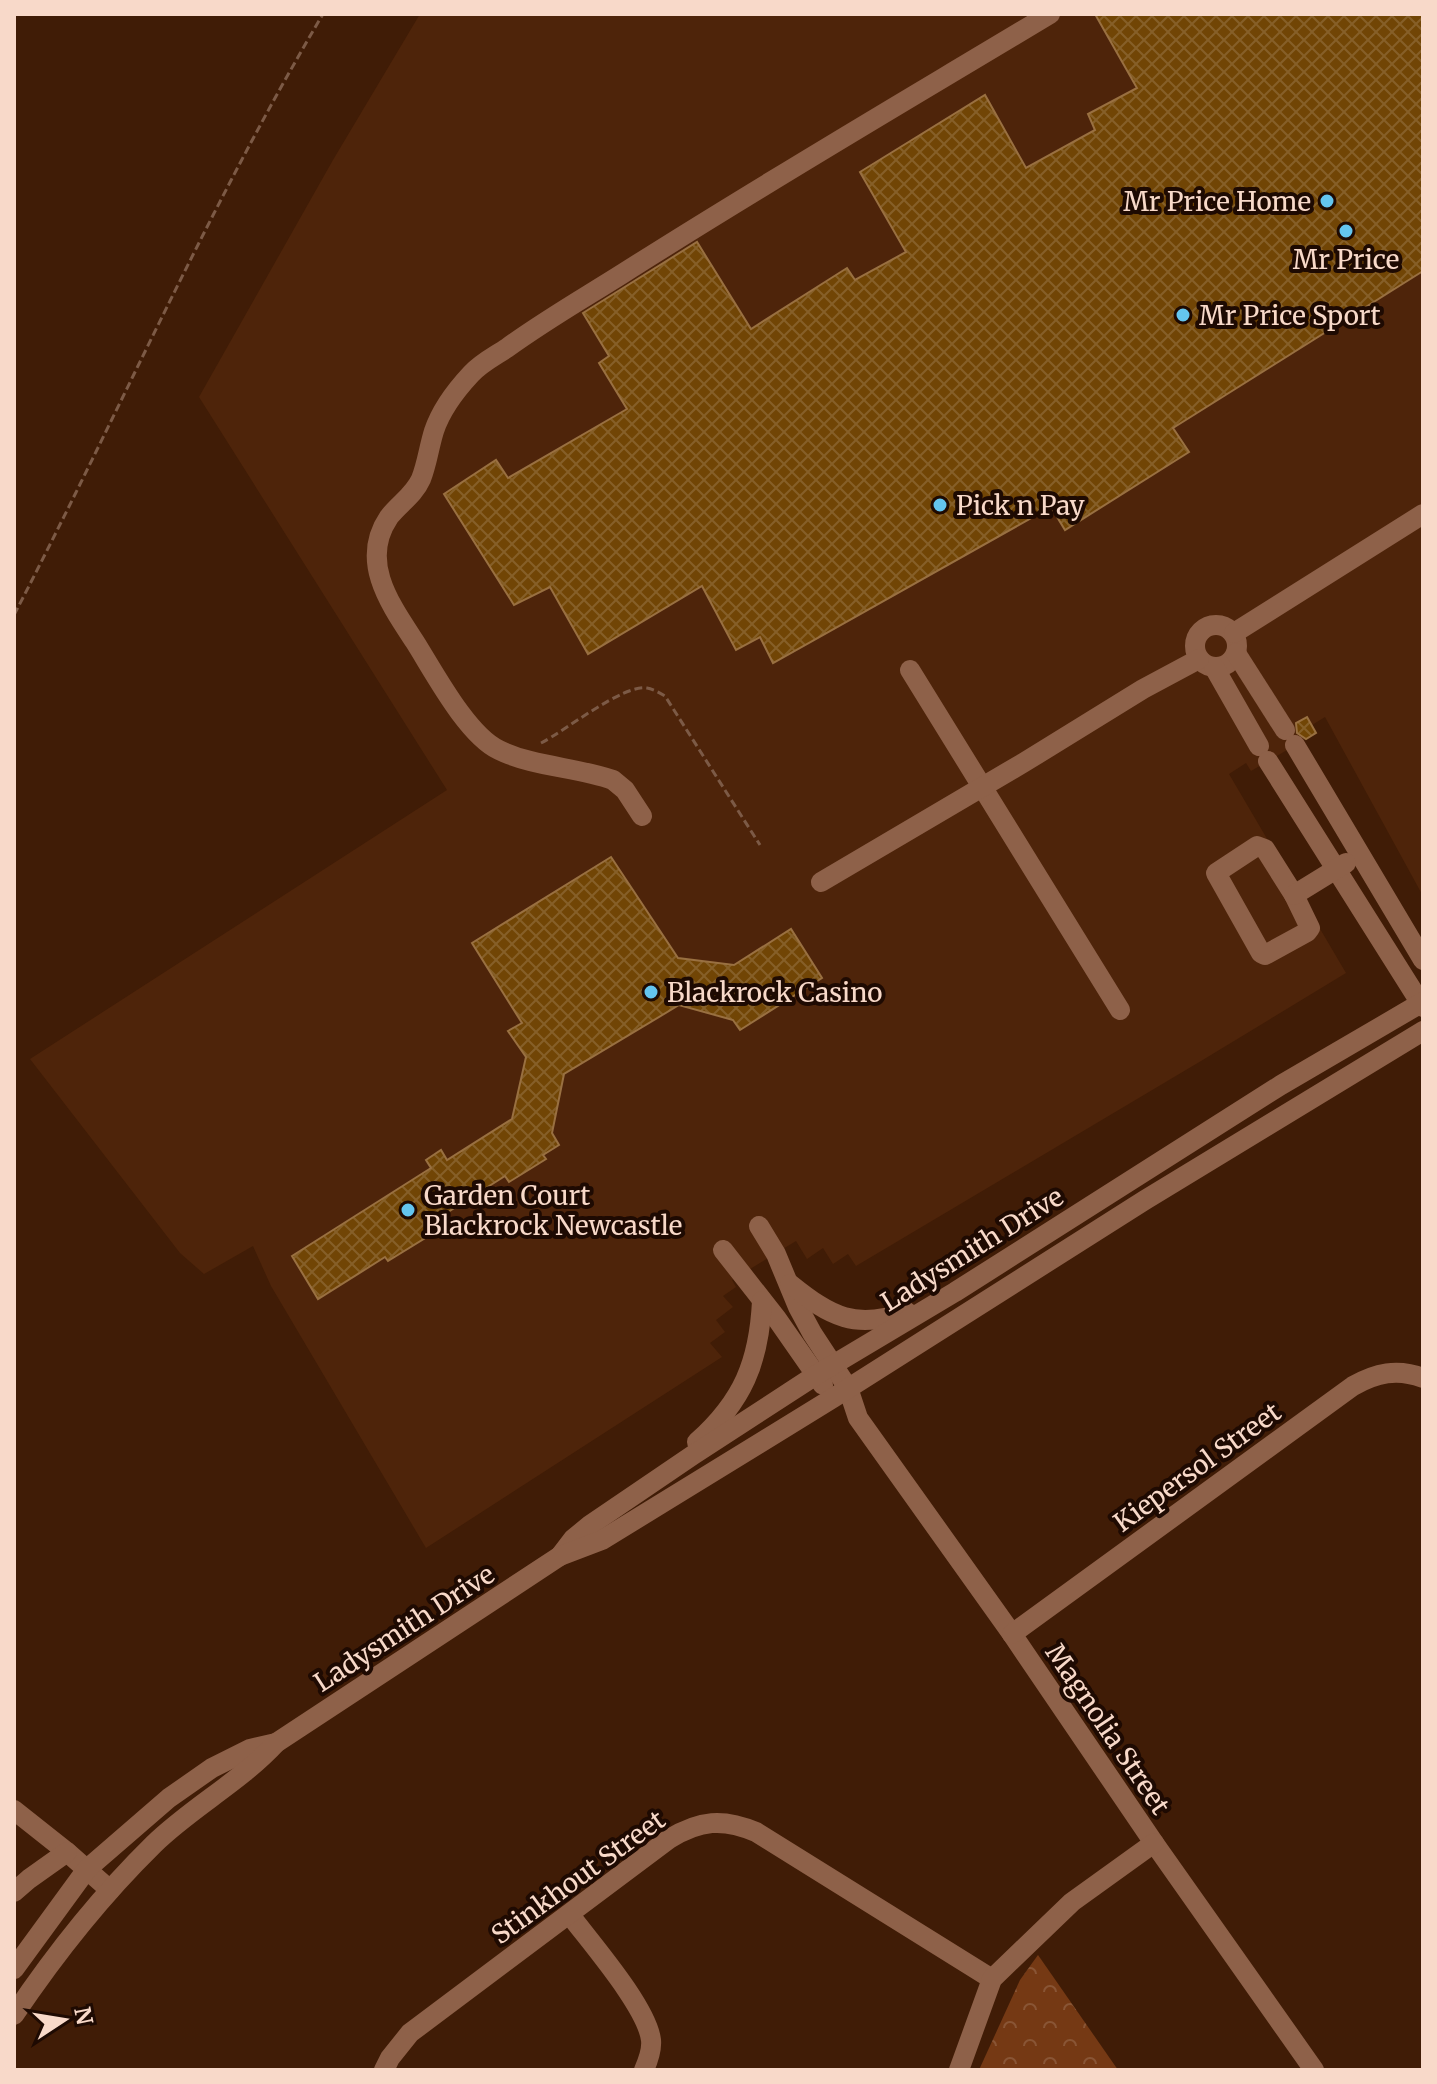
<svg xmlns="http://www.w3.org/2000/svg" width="1437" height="2084" font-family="Merriweather,serif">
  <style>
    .built { fill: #4e240a }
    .forest { fill: url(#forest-crowns) }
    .building { fill: url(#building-cross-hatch); stroke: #997041; stroke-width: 2 }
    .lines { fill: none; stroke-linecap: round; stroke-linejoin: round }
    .path { stroke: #7c5a46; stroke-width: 3; stroke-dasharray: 8 4; stroke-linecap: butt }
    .minor { stroke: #8e6149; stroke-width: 20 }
    .poi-dot { fill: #64c5ee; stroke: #1e0a02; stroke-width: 3 }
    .labels { text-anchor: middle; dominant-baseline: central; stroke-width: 8; stroke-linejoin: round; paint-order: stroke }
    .poi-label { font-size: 26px; fill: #f8d9c9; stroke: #1e0a02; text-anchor: start }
    .street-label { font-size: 26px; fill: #f8d9c9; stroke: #1e0a02 }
  </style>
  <defs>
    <pattern id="forest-crowns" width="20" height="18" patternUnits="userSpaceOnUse" patternTransform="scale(2)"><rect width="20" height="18" fill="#753914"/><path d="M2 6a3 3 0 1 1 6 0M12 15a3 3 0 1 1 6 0" fill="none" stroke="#895535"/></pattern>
    <pattern id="building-cross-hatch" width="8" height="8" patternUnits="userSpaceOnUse" patternTransform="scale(2)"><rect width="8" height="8" fill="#714505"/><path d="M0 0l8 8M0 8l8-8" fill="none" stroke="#865f28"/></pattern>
  </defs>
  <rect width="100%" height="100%" fill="#401c06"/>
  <polygon class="built" points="420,14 1423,14 1423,896 1325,717 1312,725 1316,733 1251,771 1246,763 1229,774 1346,973 1201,1061 856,1266 848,1254 833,1264 823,1248 807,1259 796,1241 732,1280 736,1287 723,1296 733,1307 716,1320 725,1332 710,1343 722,1357 426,1548 271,1286 253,1246 204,1274 180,1253 30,1059 447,790 199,397 333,160"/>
  <polygon class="forest" points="1038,1955 1118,2070 979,2070 1020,1980"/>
  <g class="building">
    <polygon points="1095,14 1423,14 1423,271 1173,428 1189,452 1065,530 1051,507 773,663 760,637 736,650 702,586 588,654 550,587 514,605 444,494 496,460 508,478 627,409 599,363 609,356 583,313 697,242 751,329 847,268 855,280 906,252 860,172 985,95 1026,168 1095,130 1088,114 1137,88"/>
    <polygon points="1307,717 1316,733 1306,739 1297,733 1296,723"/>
    <polygon points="611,857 678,958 734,965 791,929 822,978 740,1030 733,1020 679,1005 564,1074 552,1133 559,1145 543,1155 546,1159 509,1182 505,1176 426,1226 430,1235 388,1261 385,1257 318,1299 292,1256 431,1168 426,1160 441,1150 447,1160 512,1119 526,1057 508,1031 522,1023 472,943"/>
  </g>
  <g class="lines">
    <g class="path">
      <path d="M14,615c104,-200 194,-407 309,-601"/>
      <path d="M541,743c24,-12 82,-59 106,-55 6,1 13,5 18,8l95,149"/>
    </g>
    <g class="minor">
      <circle cx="1216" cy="646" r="21"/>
      <polyline points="1234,633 1423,514"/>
      <polyline points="1236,653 1285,730"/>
      <polyline points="1214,667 1259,746"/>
      <polyline points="910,670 1120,1010"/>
      <polyline points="1295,745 1423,960"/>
      <polyline points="1268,761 1423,1007"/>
      <path d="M642,816l-17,-26 -12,-10c-37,-13 -79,-13 -114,-30 -32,-15 -65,-78 -84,-108 -25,-38 -56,-81 -26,-125 10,-13 25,-22 32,-38 6,-15 8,-32 13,-48 7,-21 23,-42 37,-57 10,-11 24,-18 36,-26 37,-27 77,-50 115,-74 141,-90 285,-174 428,-260"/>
      <polygon points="1257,846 1265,849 1294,895 1310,928 1307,932 1265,955 1261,953 1216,873"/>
      <polyline points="821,882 1023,763 1143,689 1199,659"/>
      <polyline points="1294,895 1346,863"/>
      <polyline points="759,1226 776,1254 798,1307 812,1333 848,1388 858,1418 1012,1634 1154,1843 1314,2070"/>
      <polyline points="723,1250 777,1319 823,1385"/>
      <path d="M790,1284c41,33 65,46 117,28"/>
      <path d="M697,1442c46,-41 62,-80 65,-141"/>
      <polyline points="560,1556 573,1539 590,1525 693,1455 816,1375 955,1292 1281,1085 1423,1002"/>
      <path d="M1012,1634l341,-248c23,-13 44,-18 70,-8"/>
      <polyline points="14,1810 67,1852 110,1890"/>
      <polyline points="14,1892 29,1879 67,1852"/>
      <path d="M570,1915c21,28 77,92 81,125 1,9 -3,21 -7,30"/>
      <polyline points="14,1969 87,1869 169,1798 212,1768 250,1749 276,1743"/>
      <path d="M14,2015c41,-61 87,-119 140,-171 38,-37 86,-62 122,-101l284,-187 42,-16 57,-35 174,-107 312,-198 278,-169"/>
      <path d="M384,2070l6,-12 20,-25 259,-194c31,-19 54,-21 87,-7l236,147"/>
      <polyline points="959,2070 992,1979 1072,1902 1154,1843"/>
    </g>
  </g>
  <g class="poi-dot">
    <circle cx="1327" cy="201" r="8"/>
    <circle cx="1346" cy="231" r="8"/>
    <circle cx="1183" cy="315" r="8"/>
    <circle cx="940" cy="505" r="8"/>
    <circle cx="651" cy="992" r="8"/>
    <circle cx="408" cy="1210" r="8"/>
  </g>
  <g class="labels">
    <g class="poi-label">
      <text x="1311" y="201" text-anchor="end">Mr Price Home</text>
      <text x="1346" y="259" text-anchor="middle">Mr Price</text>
      <text x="1199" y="315">Mr Price Sport</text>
      <text x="956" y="505">Pick n Pay</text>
      <text x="667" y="992">Blackrock Casino</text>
      <text x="424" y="1195">Garden Court<tspan x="424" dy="30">Blackrock Newcastle</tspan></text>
    </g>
    <g class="street-label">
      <text transform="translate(972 1249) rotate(-32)">Ladysmith Drive</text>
      <text transform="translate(1197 1467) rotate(-36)">Kiepersol Street</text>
      <text transform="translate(404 1628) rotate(-33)">Ladysmith Drive</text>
      <text transform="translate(1108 1729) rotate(56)">Magnolia Street</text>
      <text transform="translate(578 1877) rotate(-36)">Stinkhout Street</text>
    </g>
  </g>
  <rect width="1437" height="2084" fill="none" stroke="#f8d9c9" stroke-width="32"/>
  <g transform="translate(64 2020) rotate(78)" stroke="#1e0a02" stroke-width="6" paint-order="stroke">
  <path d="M0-6L14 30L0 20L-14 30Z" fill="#f8d9c9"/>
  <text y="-12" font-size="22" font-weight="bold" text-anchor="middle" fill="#f8d9c9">N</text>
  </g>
</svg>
